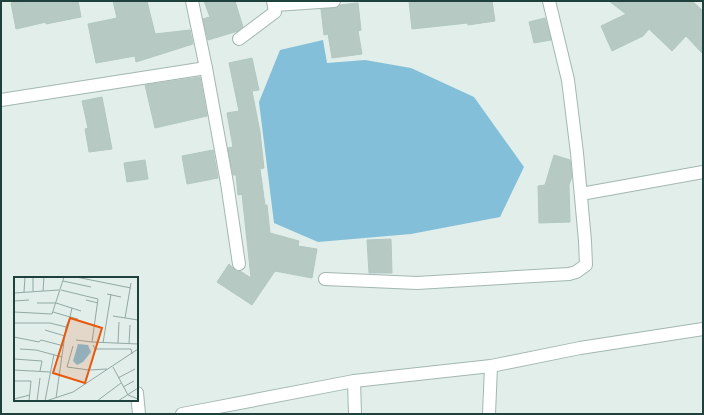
<svg xmlns="http://www.w3.org/2000/svg" width="704" height="415" font-family="Inter,sans-serif">
  <style>
    .water { fill: #83bfd9 }
    .building { fill: #b6c9c3; stroke: #b3c8c2 }
    .lines { fill: none; stroke-linecap: round; stroke-linejoin: round }
    .minor-casing { stroke: #a3b7b2; stroke-width: 14 }
    .minor { stroke: #fff; stroke-width: 12 }
    .inset-road { fill: none; stroke: #93a9a4; stroke-width: 1 }
    .view { fill: #e8590c; fill-opacity: 0.15; stroke: #e8590c; stroke-width: 2 }
    .inset-edge { fill: none; stroke: #1f413c; stroke-width: 2 }
  </style>
  <rect width="100%" height="100%" fill="#e1eeea"/>
  <polygon class="water" points="323,40 327,63 365,60 411,68 474,97 524,167 500,217 411,234 318,242 274,223 259,102 280,50"/>
  <g class="building">
    <polygon points="19,1 78,1 81,17 46,24 46,22 16,29 11,3"/>
    <polygon points="113,1 147,1 155,34 190,30 193,44 136,62 135,56 96,63 88,24 117,18"/>
    <polygon points="204,1 235,1 243,27 238,31 208,40 203,19 210,17"/>
    <polygon points="409,1 492,1 495,21 468,25 468,23 412,29"/>
    <polygon points="609,1 692,1 703,11 703,54 686,36 672,51 649,29 643,36 612,51 601,26 626,14"/>
    <polygon points="358,3 361,30 358,31 362,54 332,58 328,34 324,35 321,9 335,8 340,5"/>
    <polygon points="545,18 551,40 534,43 529,22"/>
    <polygon points="252,58 259,90 252,91 260,132 264,168 260,169 265,205 267,205 270,233 299,241 298,246 317,249 312,278 275,271 252,305 217,282 229,264 236,271 240,271 251,278 242,194 238,195 236,175 233,175 228,148 233,147 227,113 239,111 229,63"/>
    <polygon points="200,77 207,116 155,128 145,85"/>
    <polygon points="102,97 112,149 89,152 85,129 88,128 82,101"/>
    <polygon points="213,150 218,178 187,184 182,156"/>
    <polygon points="554,155 570,160 572,176 569,185 570,222 539,223 538,186 545,185"/>
    <polygon points="145,160 148,179 127,182 124,163"/>
    <polygon points="391,239 392,273 369,273 367,240"/>
  </g>
  <g class="lines">
    <g class="minor-casing">
      <g id="minor">
        <polyline points="275,5 334,1"/>
        <polyline points="239,39 275,12 273,1"/>
        <polyline points="206,68 227,183 239,264"/>
        <polyline points="1,100 206,68 192,1"/>
        <polyline points="581,194 703,172"/>
        <polyline points="325,279 417,283 569,274 576,272 586,265 585,241 577,153 568,80 549,1"/>
        <polyline points="354,381 355,414"/>
        <polyline points="137,393 139,414"/>
        <polyline points="182,414 354,381 491,366 580,348 703,329"/>
        <polyline points="489,414 491,366"/>
      </g>
    </g>
    <use href="#minor" class="minor"/>
  </g>
  <g transform="translate(14 277)">
    <rect width="124" height="124" fill="#e1eeea"/>
    <path d="M64,67l10,1 3,7 -8,10 -6,3 -4,-4z" fill="#83bfd9"/>
    <path class="inset-road" d="M62,0l55,11M49,4l28,6M47,13l37,9 -6,43 46,2M19,14v-14M29,14l1,-14M10,15l1,-15M0,16l45,-3M93,17l14,3M72,23l12,3M0,24l15,-1M23,26h19l25,8M58,31l-2,9 8,2M0,35l38,2 12,-37M39,35l17,5 -4,10 -10,71M99,39l25,4M111,41l6,-35M0,46h36l16,4M31,53l20,6M0,60l25,5 2,-2 23,6M62,63l16,2M89,66l8,-49M104,66l1,-21M115,67l1,-19M79,68l2,4h36l1,5M59,69l-6,21 22,3 18,-1M6,72l16,1 26,7M0,82l28,2 -2,10M78,85l3,-13M99,90l15,28 10,4M0,93l36,2M104,101l17,-9M0,104h17l-2,20M109,110l11,-6M0,122l16,-4M23,124l3,-23M31,124l9,-47M32,124l27,-9 65,-43M83,124l24,-18M104,124l20,-13"/>
    <path class="view" d="M56,41l32,10 -17,55 -32,-10z"/>
    <rect width="124" height="124" class="inset-edge"/>
  </g>
  <rect width="704" height="415" fill="none" stroke="#1f413c" stroke-width="4"/>
</svg>
